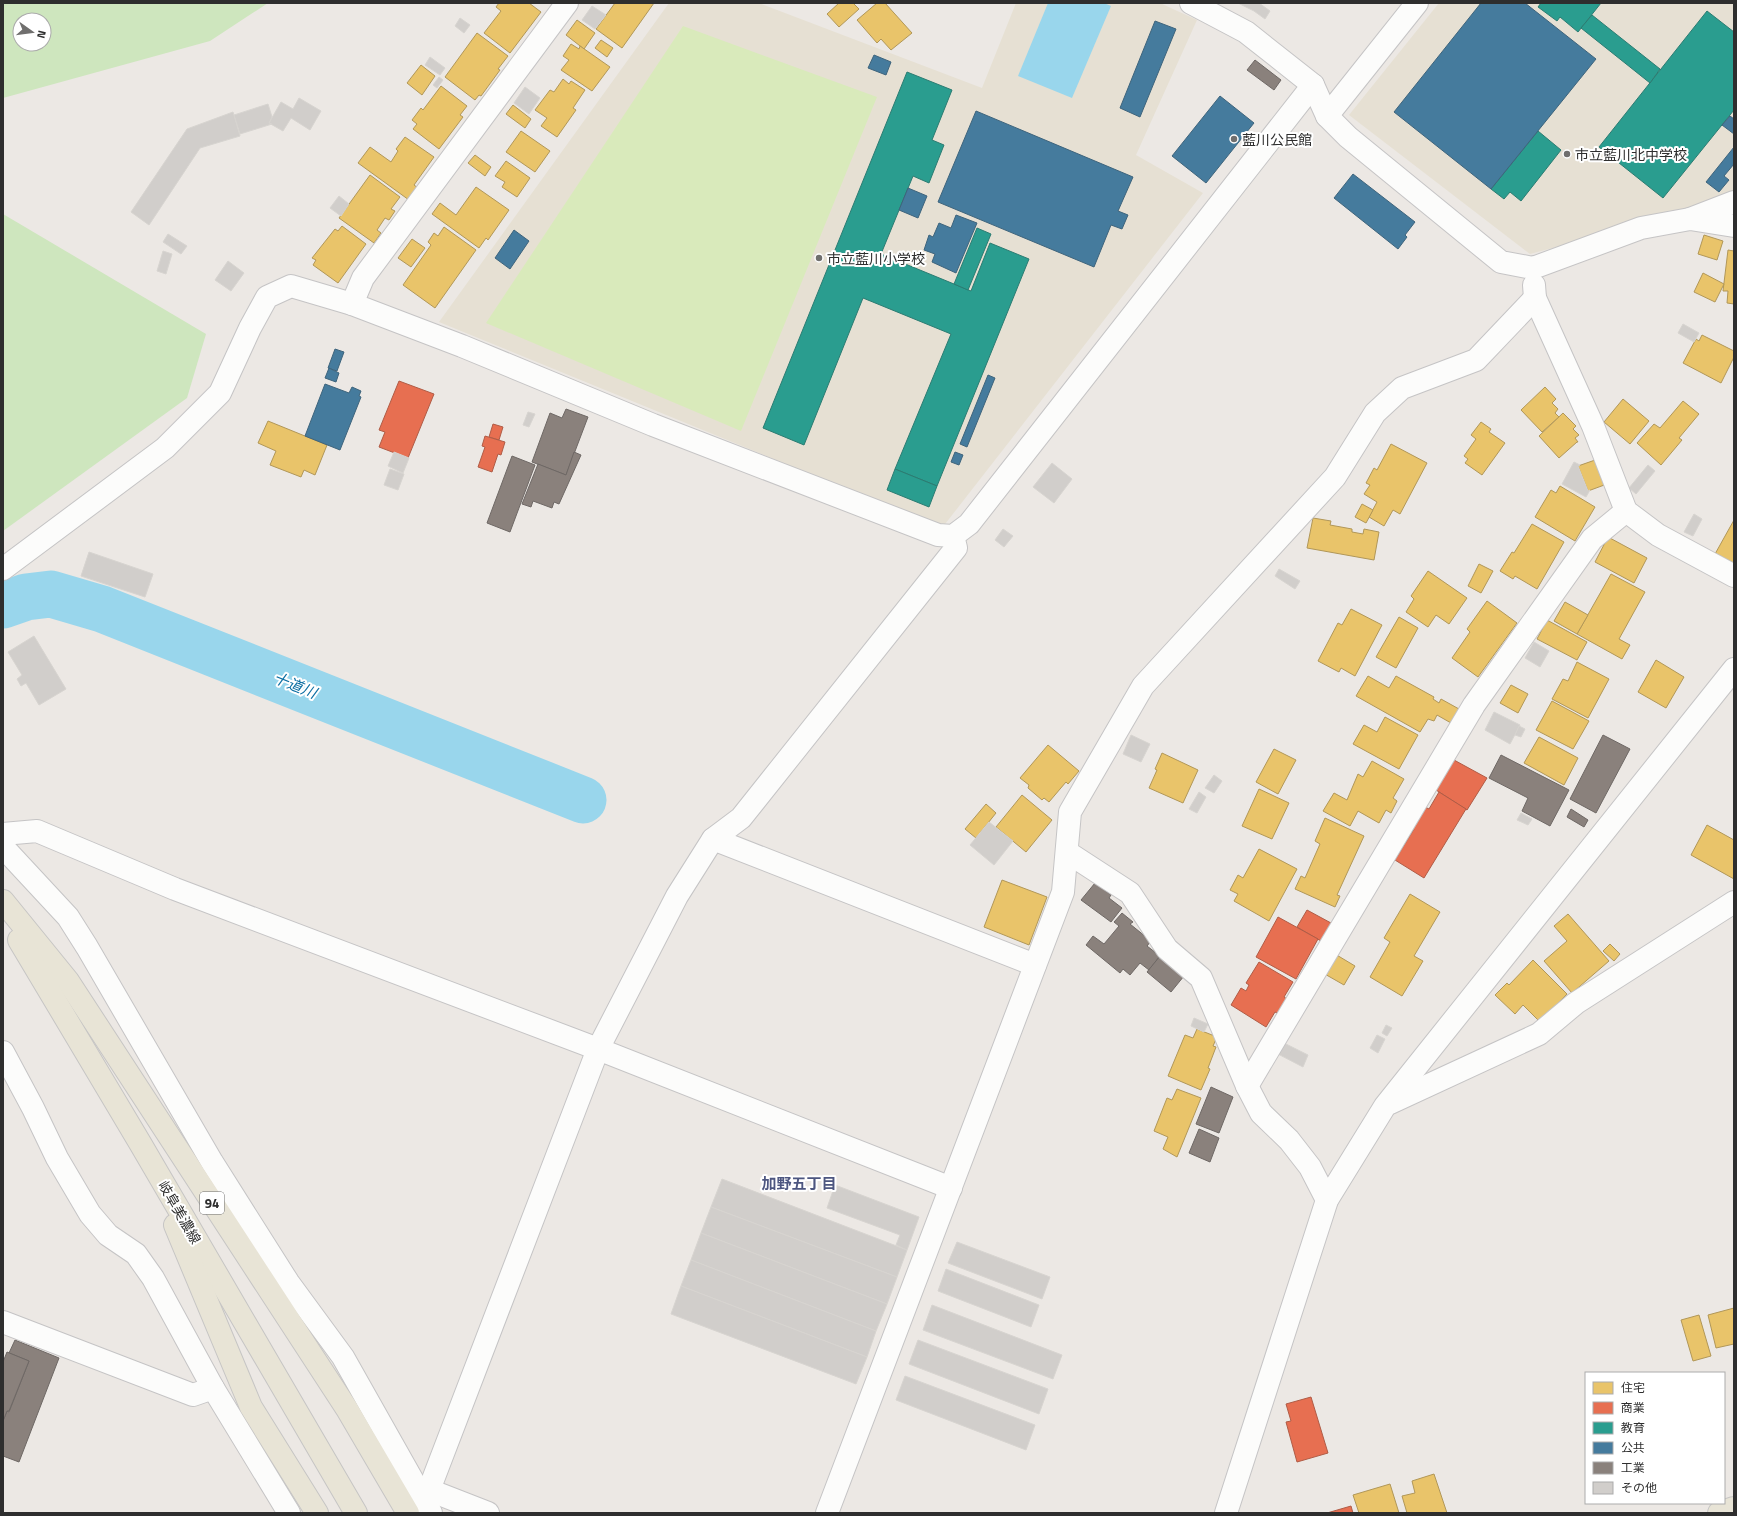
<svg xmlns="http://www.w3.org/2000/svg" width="1737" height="1516" font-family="'Titillium Web','Noto Sans JP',sans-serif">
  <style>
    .education { fill: #e6e0d3 }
    .green { fill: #cee6be; fill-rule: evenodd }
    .pitch { fill: #d9eabb }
    .water { fill: #99d6ec }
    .homes { fill: #e9c46a; stroke: #b19758 }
    .shops { fill: #e76f51; stroke: #b05c46 }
    .schools { fill: #2a9d8f; stroke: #2b7c72 }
    .public { fill: #457b9d; stroke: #3e647c }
    .industry { fill: #8a817c; stroke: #6e6865 }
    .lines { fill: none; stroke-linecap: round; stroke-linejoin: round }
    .river { stroke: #99d6ec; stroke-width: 47 }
    .building { fill: #d1cecb; stroke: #d7d4d0 }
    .minor-casing { stroke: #c5c4c5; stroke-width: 24 }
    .major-casing { stroke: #c6c5c4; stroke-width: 24 }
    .minor { stroke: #fcfcfb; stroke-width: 22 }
    .major { stroke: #e8e4d6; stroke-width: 22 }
    .poi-dot { fill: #706f6e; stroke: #fff; stroke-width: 1.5 }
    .labels { text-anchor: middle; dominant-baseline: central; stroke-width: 4; stroke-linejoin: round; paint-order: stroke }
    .shield { fill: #fff; stroke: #6d6d6d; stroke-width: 1 }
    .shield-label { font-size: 13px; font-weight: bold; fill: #2e2e2e }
    .poi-label { font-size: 14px; fill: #2e2e2e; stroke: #fff; text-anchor: start }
    .street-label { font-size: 14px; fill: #2e2e2e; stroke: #fff }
    .water-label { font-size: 15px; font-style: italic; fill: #0d6fa3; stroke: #fff }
    .neighbourhood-label { font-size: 15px; font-weight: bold; fill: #4d5680; stroke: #fff }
  </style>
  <rect width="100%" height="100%" fill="#ece8e4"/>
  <g class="education">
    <polygon points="669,3 759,3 982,88 1016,3 1160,3 1197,20 1136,155 1203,193 942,528 439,322"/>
    <polygon points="1439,3 1734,3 1734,194 1689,212 1530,254 1349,115"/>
  </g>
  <g class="green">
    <path d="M3,3h265l-58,38 -207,57zM20,20h24v24h-24z"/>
    <polygon points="3,214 206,334 187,398 3,531"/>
  </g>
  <polygon class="pitch" points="683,26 877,97 741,431 486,323"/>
  <polygon class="water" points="1048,3 1104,3 1111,6 1072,98 1018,76"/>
  <g class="homes">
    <polygon points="499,3 529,3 541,12 510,53 484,33 501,11 496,7"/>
    <polygon points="615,3 654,3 622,48 596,29"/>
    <polygon points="839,3 853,3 859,9 839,27 827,14"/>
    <polygon points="877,3 885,3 912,33 891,50 881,39 877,43 857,20"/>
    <polygon points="577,20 595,33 584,49 566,35"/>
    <polygon points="477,33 508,56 498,69 500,70 481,96 479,95 475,100 445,77"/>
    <polygon points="601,40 613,48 607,57 595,48"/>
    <polygon points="571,44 579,49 580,46 610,67 592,91 561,70 569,60 563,56"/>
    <polygon points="421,65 435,76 422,95 407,83"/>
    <polygon points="563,79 569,84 571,81 585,90 573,108 576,110 557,137 541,126 547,118 535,110 550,90 554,92"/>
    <polygon points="441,86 467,106 460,115 463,117 439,149 413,129 417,124 412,120 421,108 423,110"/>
    <polygon points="513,105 531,119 525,128 506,114"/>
    <polygon points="521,131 550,151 535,172 506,152"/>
    <polygon points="405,137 434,157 414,185 418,188 409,200 358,163 370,147 391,162 398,151 396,149"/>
    <polygon points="475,155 491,167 485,176 468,163"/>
    <polygon points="506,161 530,178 517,197 502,187 505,182 495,176"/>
    <polygon points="370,175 400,197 391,209 395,211 389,220 385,218 377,230 381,233 374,243 339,218"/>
    <polygon points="476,187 509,210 488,240 486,238 479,248 432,214 440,203 456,215"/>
    <polygon points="342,226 366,244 338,283 313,265 316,260 312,258 335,229 338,231"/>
    <polygon points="444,227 476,250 435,308 403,285 431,245 428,242 434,233 438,236"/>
    <polygon points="1704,235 1723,241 1717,260 1698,254"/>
    <polygon points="412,239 425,248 411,267 398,258"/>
    <polygon points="1728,250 1734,251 1734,304 1727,303 1728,291 1723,291"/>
    <polygon points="1703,273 1724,284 1715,302 1694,292"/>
    <polygon points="1702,335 1734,351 1734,357 1721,383 1683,363 1696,339 1699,341"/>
    <polygon points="1545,387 1556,399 1552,403 1558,409 1555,413 1559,417 1542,432 1521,410"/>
    <polygon points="1623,399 1649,421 1630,444 1604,422"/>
    <polygon points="1683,401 1699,414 1679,438 1682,440 1661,465 1637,443 1654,424 1660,428"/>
    <polygon points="1563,413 1576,426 1573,429 1579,435 1575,438 1578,442 1577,442 1559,458 1539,436"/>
    <polygon points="268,421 327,445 315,475 304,470 301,477 270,465 276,451 258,443"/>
    <polygon points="1481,422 1491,429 1489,432 1505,443 1482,475 1465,463 1468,459 1464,456 1476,439 1471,435"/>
    <polygon points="1391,444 1427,463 1400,514 1393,510 1384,526 1369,517 1377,502 1364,494 1370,485 1366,483 1374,468 1377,470"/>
    <polygon points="1598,459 1607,484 1588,491 1578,466"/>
    <polygon points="1560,486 1595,507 1575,541 1535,517 1551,490 1556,493"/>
    <polygon points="1362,504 1373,510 1366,523 1355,517"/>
    <polygon points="1313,518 1331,521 1330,525 1352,529 1352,532 1363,534 1364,529 1379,532 1374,560 1307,548"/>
    <polygon points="1734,520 1734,564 1715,554"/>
    <polygon points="1532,524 1564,542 1537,589 1515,576 1513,579 1500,571 1512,552 1514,553"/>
    <polygon points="1608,537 1647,558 1634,583 1595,562"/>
    <polygon points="1479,564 1493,571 1481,593 1468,586"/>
    <polygon points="1428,571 1467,598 1449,624 1436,615 1428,627 1406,612 1414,599 1411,596"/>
    <polygon points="1611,574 1645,592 1619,639 1630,645 1622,659 1577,634"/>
    <polygon points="1487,601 1517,623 1478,677 1452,658 1470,632 1467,629"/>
    <polygon points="1565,602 1588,615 1577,634 1554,621"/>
    <polygon points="1351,609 1382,625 1355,676 1341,668 1339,672 1318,661 1338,623 1342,625"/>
    <polygon points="1399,617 1418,628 1396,668 1376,657"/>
    <polygon points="1547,620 1587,642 1577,660 1537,639"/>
    <polygon points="1656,660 1684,677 1666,708 1638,692"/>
    <polygon points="1577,662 1609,679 1588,718 1552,699 1563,679 1568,681"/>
    <polygon points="1368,676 1389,688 1396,676 1434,697 1433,699 1439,703 1441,699 1459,709 1451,723 1437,715 1434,721 1428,719 1420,732 1356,696"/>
    <polygon points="1511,685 1528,694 1518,713 1500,703"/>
    <polygon points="1552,701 1589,721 1573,749 1536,730"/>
    <polygon points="1385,717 1418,735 1399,769 1353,744 1364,725 1377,732"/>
    <polygon points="1539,737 1578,758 1564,785 1524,763"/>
    <polygon points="1048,745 1079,771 1068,784 1066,782 1049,802 1044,798 1042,800 1028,788 1029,785 1020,778"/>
    <polygon points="1274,749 1296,760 1278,794 1256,782"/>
    <polygon points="1162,753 1198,770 1183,803 1149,788 1157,770 1155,769"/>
    <polygon points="1372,761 1404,779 1393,798 1397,801 1391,813 1386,810 1379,823 1358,811 1350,826 1323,811 1334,793 1347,800 1358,774 1363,777"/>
    <polygon points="1259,789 1289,803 1272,839 1242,826"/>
    <polygon points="1022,795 1052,820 1026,852 996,827"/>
    <polygon points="986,804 996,813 976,838 965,829"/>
    <polygon points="1325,818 1364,836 1337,895 1340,896 1335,907 1295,889 1301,876 1305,878 1320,844 1315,841"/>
    <polygon points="1707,825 1734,840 1734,879 1691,855"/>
    <polygon points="1259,849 1297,869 1269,921 1234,901 1238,894 1230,890 1238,875 1243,878"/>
    <polygon points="1002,880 1047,897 1029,945 984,927"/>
    <polygon points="1410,894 1440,912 1414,956 1423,961 1402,996 1370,977 1390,942 1384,938"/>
    <polygon points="1568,914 1609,961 1572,993 1544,961 1567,941 1554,926"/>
    <polygon points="1610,944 1620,954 1614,961 1603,951"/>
    <polygon points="1335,954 1355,966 1344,985 1323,973"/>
    <polygon points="1533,960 1567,994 1540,1022 1523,1005 1515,1014 1495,995 1507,983 1509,985"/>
    <polygon points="1197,1029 1217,1037 1213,1046 1216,1047 1208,1068 1210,1069 1201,1090 1168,1076 1185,1035 1193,1038"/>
    <polygon points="1177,1089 1201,1098 1177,1157 1163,1149 1168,1137 1154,1131 1167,1098 1172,1100"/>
    <polygon points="1734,1308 1734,1344 1716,1348 1708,1315"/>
    <polygon points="1699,1315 1711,1356 1693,1361 1681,1320"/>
    <polygon points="1434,1474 1447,1513 1407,1513 1402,1496 1415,1493 1412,1481"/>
    <polygon points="1390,1484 1399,1513 1359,1513 1353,1495"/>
  </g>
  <g class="shops">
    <polygon points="399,381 434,394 408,458 379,447 385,432 379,430"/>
    <polygon points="493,424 503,427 499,440 489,437"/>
    <polygon points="485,436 505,442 501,455 498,454 492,472 478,467 485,447 482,446"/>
    <polygon points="1454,760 1487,778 1467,810 1436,790"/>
    <polygon points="1439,792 1466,809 1424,878 1395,860 1414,829 1413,828 1425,807 1429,809"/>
    <polygon points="1307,910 1331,923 1321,941 1297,927"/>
    <polygon points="1278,917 1318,939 1296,979 1256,957"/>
    <polygon points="1259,962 1293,982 1284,997 1287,999 1279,1014 1275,1012 1266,1027 1231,1005 1241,988 1246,991 1249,985 1246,983"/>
    <polygon points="1311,1397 1328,1453 1297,1462 1286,1422 1291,1421 1286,1404"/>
    <polygon points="1351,1506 1353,1513 1327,1513"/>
  </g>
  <g class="schools">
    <polygon points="1541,3 1601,3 1578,32 1560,17 1557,21 1538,7"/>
    <polygon points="1707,11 1734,32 1734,110 1663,198 1599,147"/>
    <polygon points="1592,15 1660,69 1650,83 1581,28"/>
    <polygon points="907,72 952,90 932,140 944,145 929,183 913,176 881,254 971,291 990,243 1029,259 937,486 895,469 951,334 863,298 804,445 763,428"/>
    <polygon points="1538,131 1561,150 1521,201 1510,192 1504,199 1491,189"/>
    <polygon points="977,228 991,234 968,290 954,284"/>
    <polygon points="895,469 937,486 929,507 887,490"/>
  </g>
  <g class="public">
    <polygon points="1481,3 1525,3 1596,59 1491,189 1394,112"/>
    <polygon points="1155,21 1176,29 1140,117 1120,108"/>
    <polygon points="874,55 891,62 886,75 868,68"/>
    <polygon points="1220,96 1254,123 1206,183 1172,156"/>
    <polygon points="976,111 1133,177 1118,211 1128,215 1122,229 1111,225 1094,267 938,202"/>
    <polygon points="1730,116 1734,119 1734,134 1722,125"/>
    <polygon points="1734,147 1734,164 1724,176 1729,180 1719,192 1706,182"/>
    <polygon points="1353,174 1415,222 1405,235 1407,237 1398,249 1334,198"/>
    <polygon points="908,188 927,196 918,218 899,210"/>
    <polygon points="956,215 977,223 956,273 932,262 935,254 924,250 929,235 933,237 939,223 951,228"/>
    <polygon points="514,230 529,241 510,269 495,258"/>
    <polygon points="335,349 344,352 337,371 328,368"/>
    <polygon points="329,368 339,373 336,382 325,378"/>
    <polygon points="988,375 995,378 967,447 960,444"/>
    <polygon points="325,384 349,393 352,387 361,391 359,396 361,397 340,450 305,436"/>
    <polygon points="955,452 963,455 959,465 951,462"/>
  </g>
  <g class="industry">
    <polygon points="1255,60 1281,80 1274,90 1247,70"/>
    <polygon points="566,409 588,417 566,475 532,462 550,413 562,418"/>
    <polygon points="574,452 581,455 559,504 554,502 552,508 533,501 531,507 522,504 538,464 566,475"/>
    <polygon points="512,456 535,465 510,532 487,523"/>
    <polygon points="1603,735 1630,749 1596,813 1570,799"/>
    <polygon points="1501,755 1569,790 1550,826 1522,811 1528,798 1489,778"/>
    <polygon points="1571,809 1588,820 1584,827 1567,817"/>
    <polygon points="1095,883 1111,895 1109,898 1122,908 1111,922 1081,900"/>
    <polygon points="1122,913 1133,922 1130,924 1151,941 1147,946 1160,956 1149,970 1140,963 1130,975 1123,969 1120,973 1086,945 1093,936 1104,944 1119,926 1114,922"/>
    <polygon points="1160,956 1184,976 1171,992 1147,972"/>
    <polygon points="1211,1087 1233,1097 1219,1133 1196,1124"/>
    <polygon points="1199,1129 1219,1138 1210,1162 1189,1153"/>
    <polygon points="15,1340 59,1358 19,1462 3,1456 3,1421 7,1411 9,1412 29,1361 9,1353"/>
    <polygon points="7,1352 29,1361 9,1411 7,1411 3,1421 3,1362"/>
  </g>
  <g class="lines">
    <polyline class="river" points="3,605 26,597 51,594 102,609 583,800"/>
  </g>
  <g class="building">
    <polygon points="1238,3 1259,3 1270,11 1265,19 1254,11"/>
    <polygon points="592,6 606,15 595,29 582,20"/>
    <polygon points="460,18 470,25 464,33 455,26"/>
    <polygon points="430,57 445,68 440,75 425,65"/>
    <polygon points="439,77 443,80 437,88 433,85"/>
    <polygon points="525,87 540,98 529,114 514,103"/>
    <polygon points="299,98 321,111 310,130 291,118 283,131 269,123 281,102 293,109"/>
    <polygon points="268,104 272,117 269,123 272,124 240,134 234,115"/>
    <polygon points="233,112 240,136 200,148 149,225 131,212 187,129"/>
    <polygon points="339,196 349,204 341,216 330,208"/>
    <polygon points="168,234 187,246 181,254 163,242"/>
    <polygon points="163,251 172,254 166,274 157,271"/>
    <polygon points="228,261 244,273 231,291 215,280"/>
    <polygon points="1683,324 1699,333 1694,342 1678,333"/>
    <polygon points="528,412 535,414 529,427 523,425"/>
    <polygon points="394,452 409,458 403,473 388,466"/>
    <polygon points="1574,462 1580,465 1578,466 1588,491 1590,490 1586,497 1562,484"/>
    <polygon points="1052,463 1072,479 1054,503 1033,487"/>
    <polygon points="1648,465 1655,471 1636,494 1629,488"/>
    <polygon points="390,469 404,474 398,490 384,485"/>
    <polygon points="1694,514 1702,519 1693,536 1684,532"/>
    <polygon points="1003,529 1013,536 1004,547 995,540"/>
    <polygon points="89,552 153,574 145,597 81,576"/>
    <polygon points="1279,569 1300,581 1295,589 1275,576"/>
    <polygon points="34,636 66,689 39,705 26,683 21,686 17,679 22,675 8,652"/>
    <polygon points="1534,642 1549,651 1540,667 1525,658"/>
    <polygon points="1494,712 1520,725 1510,744 1485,730"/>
    <polygon points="1519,726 1525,729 1521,737 1515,735"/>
    <polygon points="1131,735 1150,744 1141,762 1123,754"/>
    <polygon points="1214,775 1222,781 1214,793 1205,788"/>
    <polygon points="1199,792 1206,797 1197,813 1189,809"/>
    <polygon points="1521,813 1532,819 1528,825 1517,820"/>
    <polygon points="989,822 1013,841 994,865 970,845"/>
    <polygon points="1194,1018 1208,1024 1204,1032 1191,1026"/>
    <polygon points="1386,1025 1392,1028 1387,1036 1382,1033"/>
    <polygon points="1377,1035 1385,1039 1378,1053 1370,1048"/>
    <polygon points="1284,1043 1308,1055 1303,1067 1278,1054"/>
    <polygon points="722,1179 907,1250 897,1277 711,1207"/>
    <polygon points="835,1185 919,1217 907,1250 896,1245 900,1235 827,1208"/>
    <polygon points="711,1207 897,1277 887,1304 701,1233"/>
    <polygon points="701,1233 887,1304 876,1331 691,1260"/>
    <polygon points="957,1242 1050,1277 1042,1299 948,1263"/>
    <polygon points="691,1260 876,1331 867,1357 681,1286"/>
    <polygon points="946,1269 1039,1305 1031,1327 938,1291"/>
    <polygon points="681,1286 867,1357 856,1384 671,1314"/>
    <polygon points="932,1305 1062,1355 1053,1379 923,1330"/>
    <polygon points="918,1340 1048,1389 1039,1414 909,1364"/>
    <polygon points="905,1376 1035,1425 1026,1450 896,1400"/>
  </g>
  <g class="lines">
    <g class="minor-casing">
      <g id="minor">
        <polyline points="1191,3 1246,32 1313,85 1327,116 1348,137 1501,262 1533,268 1641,228 1690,219 1734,226"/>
        <polyline points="1327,116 1417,3"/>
        <polyline points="1690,219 1734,202"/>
        <polyline points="1534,285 1535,298 1593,426 1626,511 1658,535 1734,576"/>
        <polyline points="352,304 363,278 567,3"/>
        <polyline points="3,569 165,448 220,393 250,328 267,297 291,286 352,304 462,346 653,425 938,535 953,536 969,524 1313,85"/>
        <polyline points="3,834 37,831 175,889 598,1049 951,1188"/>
        <polyline points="713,839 1035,965"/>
        <polyline points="3,847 68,917 87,947 212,1162 288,1282 343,1357 431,1513"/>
        <polyline points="1067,852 1130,893 1167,949 1201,978 1247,1086 1261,1113 1289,1140 1310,1167 1327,1200"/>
        <polyline points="3,1052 33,1108 57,1158 90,1214 108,1235 136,1254 153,1278 213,1388 289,1513"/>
        <polyline points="1247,1086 1474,705 1592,539 1626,511"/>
        <polyline points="1390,1103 1539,1034 1576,1003 1734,902"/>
        <polyline points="3,1322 193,1395 213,1388"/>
        <polyline points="429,1490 488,1513"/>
        <polyline points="421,1496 429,1490 598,1049 677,896 713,839 741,818 956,548 953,536"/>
        <polyline points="827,1513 1063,892 1070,812 1143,686 1335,477 1375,413 1402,388 1476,360 1535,298"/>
        <polyline points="1226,1513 1327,1200 1385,1106 1734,669"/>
      </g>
    </g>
    <g class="major-casing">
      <g id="major">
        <polyline points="3,901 68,981 347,1409 408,1513"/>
        <polyline points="19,940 140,1143 356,1513"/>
        <polyline points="175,1225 251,1407 317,1513"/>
        <polyline points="1719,1513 1734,1508"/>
      </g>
    </g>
    <use href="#minor" class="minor"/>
    <use href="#major" class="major"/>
  </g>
  <g class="poi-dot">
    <circle cx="1234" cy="139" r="4"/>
    <circle cx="1567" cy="154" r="4"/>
    <circle cx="819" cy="258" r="4"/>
  </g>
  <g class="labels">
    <rect class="shield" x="200" y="1192" width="24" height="22" rx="3"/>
    <g class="shield-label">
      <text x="212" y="1203">94</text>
    </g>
    <g class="poi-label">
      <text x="1242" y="139">藍川公民館</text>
      <text x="1575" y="154">市立藍川北中学校</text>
      <text x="827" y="258">市立藍川小学校</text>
    </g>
    <g class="street-label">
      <text transform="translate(180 1212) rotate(60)">岐阜美濃線</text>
    </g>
    <g class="water-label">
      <text transform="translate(295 685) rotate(22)">十道川</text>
    </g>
    <g class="neighbourhood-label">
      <text x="799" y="1183">加野五丁目</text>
    </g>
  </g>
  <rect width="1737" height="1516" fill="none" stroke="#2e2e2e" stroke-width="8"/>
  <rect x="1585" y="1372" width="140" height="132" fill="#ffffff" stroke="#ababab"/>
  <rect x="1593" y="1382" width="20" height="12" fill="#e9c46a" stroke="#ababab"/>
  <text x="1621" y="1392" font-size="12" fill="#2e2e2e">住宅</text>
  <rect x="1593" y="1402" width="20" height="12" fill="#e76f51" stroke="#ababab"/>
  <text x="1621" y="1412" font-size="12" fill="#2e2e2e">商業</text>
  <rect x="1593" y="1422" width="20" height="12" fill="#2a9d8f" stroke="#ababab"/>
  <text x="1621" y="1432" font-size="12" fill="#2e2e2e">教育</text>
  <rect x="1593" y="1442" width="20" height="12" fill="#457b9d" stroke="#ababab"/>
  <text x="1621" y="1452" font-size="12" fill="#2e2e2e">公共</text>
  <rect x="1593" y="1462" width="20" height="12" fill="#8a817c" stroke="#ababab"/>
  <text x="1621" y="1472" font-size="12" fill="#2e2e2e">工業</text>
  <rect x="1593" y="1482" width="20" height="12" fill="#d1cecb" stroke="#ababab"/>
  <text x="1621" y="1492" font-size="12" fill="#2e2e2e">その他</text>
  <g transform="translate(32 32) rotate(104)"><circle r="19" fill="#ffffff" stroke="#ababab"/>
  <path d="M0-3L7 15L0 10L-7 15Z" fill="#706f6e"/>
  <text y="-6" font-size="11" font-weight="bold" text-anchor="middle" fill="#2e2e2e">N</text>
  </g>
</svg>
